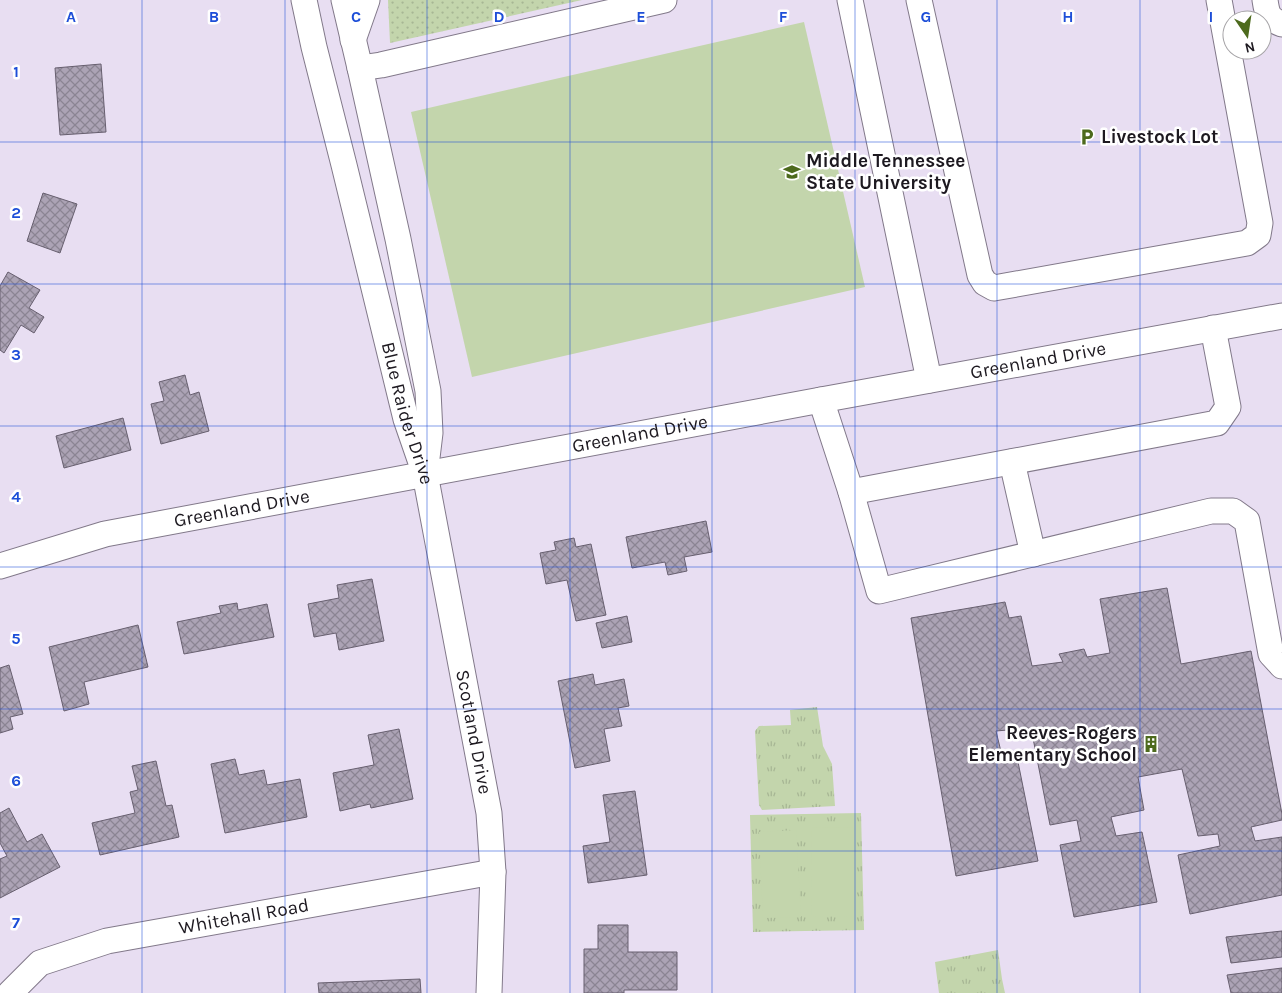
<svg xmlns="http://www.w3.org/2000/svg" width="1282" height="993" font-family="Karla,sans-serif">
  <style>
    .grass { fill: url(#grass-dots) }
    .park { fill: url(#park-tufts) }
    .garden { fill: #c3d5ac }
    .building { fill: url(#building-cross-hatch); stroke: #675f6f }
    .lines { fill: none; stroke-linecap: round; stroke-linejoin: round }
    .minor-casing { stroke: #82798a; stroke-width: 27 }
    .minor { stroke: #fff; stroke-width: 25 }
    .grid { fill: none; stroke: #1d4ed8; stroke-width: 1; stroke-opacity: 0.55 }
    .labels { text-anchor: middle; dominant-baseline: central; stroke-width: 5; stroke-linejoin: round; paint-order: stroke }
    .poi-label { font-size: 19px; font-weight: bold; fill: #1d1920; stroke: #fff; text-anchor: start }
    .street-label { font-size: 19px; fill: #1d1920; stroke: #fff }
    .grid-label { font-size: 16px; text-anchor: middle; font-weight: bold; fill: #1d4ed8; stroke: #fff; stroke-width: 5; stroke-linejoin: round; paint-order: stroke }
  </style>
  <defs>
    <pattern id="grass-dots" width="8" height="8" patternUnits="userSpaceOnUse" patternTransform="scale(1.25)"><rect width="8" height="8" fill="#c3d5ac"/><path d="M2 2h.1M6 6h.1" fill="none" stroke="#a7b694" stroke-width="1.8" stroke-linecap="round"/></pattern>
    <pattern id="park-tufts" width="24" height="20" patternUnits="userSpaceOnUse" patternTransform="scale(1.25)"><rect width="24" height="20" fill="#c3d5ac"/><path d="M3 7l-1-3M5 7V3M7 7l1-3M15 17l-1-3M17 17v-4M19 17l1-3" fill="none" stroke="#a7b694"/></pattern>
    <pattern id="building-cross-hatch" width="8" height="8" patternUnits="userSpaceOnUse" patternTransform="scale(1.25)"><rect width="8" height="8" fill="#aca3b5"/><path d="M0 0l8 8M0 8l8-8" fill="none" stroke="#8b8493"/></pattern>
  </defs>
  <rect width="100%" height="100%" fill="#e8def2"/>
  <polygon class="grass" points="388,0 582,0 390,43"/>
  <g class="park">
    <polygon points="817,707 823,746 832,764 835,806 762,810 759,805 755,731 759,726 791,725 790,710"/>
    <polygon points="861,813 864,930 753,932 750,815"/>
    <polygon points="998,950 1002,979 1005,993 939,993 935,962"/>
  </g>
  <g class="garden">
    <polygon points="804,22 865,287 472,377 411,112"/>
    <polygon points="853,827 855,916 812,917 811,828"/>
    <polygon points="796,830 801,917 763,918 759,832"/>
  </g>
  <g class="building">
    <polygon points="101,64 106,132 60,135 55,68"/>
    <polygon points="43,193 77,204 60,253 27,241"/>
    <polygon points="8,272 40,290 29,308 44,317 34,333 21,325 4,353 0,350 0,286"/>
    <polygon points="185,375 190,395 199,392 209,431 161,444 151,404 164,401 159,382"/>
    <polygon points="123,418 131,450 64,468 56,436"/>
    <polygon points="706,521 712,552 684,557 687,571 668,575 665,562 632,568 626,537"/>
    <polygon points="574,538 576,547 591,544 606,615 576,621 567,580 546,584 540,553 556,550 554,542"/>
    <polygon points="372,579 384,641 339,650 336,633 314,637 308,604 339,598 337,585"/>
    <polygon points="1167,588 1181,664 1251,651 1282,814 1282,820 1251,827 1255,841 1282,837 1282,895 1190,914 1178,855 1220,846 1218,834 1198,836 1182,769 1138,777 1144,810 1111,817 1116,836 1142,832 1157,902 1074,917 1060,845 1081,841 1077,820 1050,825 1031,728 996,731 1003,760 1017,757 1038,861 956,876 911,618 1005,602 1009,618 1021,616 1032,666 1063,662 1059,654 1084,649 1087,657 1110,653 1100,599"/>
    <polygon points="237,603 238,610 267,604 274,637 184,654 177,622 221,613 219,606"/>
    <polygon points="627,616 632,642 602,648 596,623"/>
    <polygon points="138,625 148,667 84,682 89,704 64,711 49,647"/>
    <polygon points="9,665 23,714 10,717 13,729 0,733 0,668"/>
    <polygon points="593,674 595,685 624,679 629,706 618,708 622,726 604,729 610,761 575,768 558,681"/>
    <polygon points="399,729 413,799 371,808 370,804 340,811 333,773 374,765 368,735"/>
    <polygon points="235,759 239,775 264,770 267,785 300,779 307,817 225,833 211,764"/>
    <polygon points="156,761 166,806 172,805 179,837 100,855 92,823 135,813 130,792 138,790 132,766"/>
    <polygon points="635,791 647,875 588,883 583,846 610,842 603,795"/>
    <polygon points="9,808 27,842 42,834 60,867 0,898 0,859 7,856 0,843 0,813"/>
    <polygon points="598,925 628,925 628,952 677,952 677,990 624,990 624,993 584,993 584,949 598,949"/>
    <polygon points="1282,931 1282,957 1231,963 1226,937"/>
    <polygon points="1282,968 1282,993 1231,993 1227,975"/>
    <polygon points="420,979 421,993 319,993 318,983"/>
  </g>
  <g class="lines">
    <g class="minor-casing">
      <g id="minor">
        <path id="s1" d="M304,0l10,47 30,118 62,254 19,55 64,339 4,59 -4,121"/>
        <polyline points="344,0 360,68 398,239 428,391 430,433 426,466"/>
        <polyline points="850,0 929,380"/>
        <polyline points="919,0 980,275 985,283 994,288 1247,243 1258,235 1260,223 1219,0"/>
        <path d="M1265,0c2,14 3,19 17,24"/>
        <polyline points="353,40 367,0"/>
        <polyline points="360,68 381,65 664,0"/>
        <polyline points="821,400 851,492 879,591 1211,511 1233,511 1247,521 1271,654 1282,666"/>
        <polyline points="1012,462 1033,554"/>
        <polyline points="851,492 1217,423 1228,407 1213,328"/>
        <path id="s2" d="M0,566l105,-32 716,-134 461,-84"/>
        <path id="s3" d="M10,993l30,-30 67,-22 386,-69"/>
      </g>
    </g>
    <use href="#minor" class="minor"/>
  </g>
  <path class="grid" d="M142,0v993M285,0v993M427,0v993M570,0v993M712,0v993M855,0v993M997,0v993M1140,0v993M0,142h1282M0,284h1282M0,426h1282M0,567h1282M0,709h1282M0,851h1282"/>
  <defs>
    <g id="parking-bare" transform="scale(1.35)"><path d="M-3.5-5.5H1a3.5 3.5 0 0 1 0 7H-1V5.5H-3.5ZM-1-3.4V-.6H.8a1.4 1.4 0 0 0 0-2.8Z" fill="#4d6a1d" stroke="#fff" stroke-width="2.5" paint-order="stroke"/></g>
    <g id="university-bare" transform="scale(1.35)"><path d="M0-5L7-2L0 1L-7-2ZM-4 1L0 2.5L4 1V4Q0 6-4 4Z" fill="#4d6a1d" stroke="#fff" stroke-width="2.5" paint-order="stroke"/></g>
    <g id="building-bare" transform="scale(1.35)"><path d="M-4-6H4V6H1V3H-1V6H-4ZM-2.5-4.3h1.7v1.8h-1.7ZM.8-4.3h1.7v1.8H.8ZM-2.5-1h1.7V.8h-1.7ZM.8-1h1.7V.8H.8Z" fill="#4d6a1d" stroke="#fff" stroke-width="2.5" paint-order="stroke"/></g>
  </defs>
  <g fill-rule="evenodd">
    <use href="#parking-bare" x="1087" y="137"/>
    <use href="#university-bare" x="792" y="172"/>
    <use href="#building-bare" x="1151" y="744"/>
  </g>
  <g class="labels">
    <g class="poi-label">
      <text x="1101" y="137">Livestock Lot</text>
      <text x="806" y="161">Middle Tennessee<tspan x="806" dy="22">State University</tspan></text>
      <text x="1137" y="733" text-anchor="end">Reeves-Rogers<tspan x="1137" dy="22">Elementary School</tspan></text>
    </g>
    <g class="street-label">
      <text stroke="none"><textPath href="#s2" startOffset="1059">Greenland Drive</textPath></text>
      <text stroke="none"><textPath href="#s1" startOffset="426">Blue Raider Drive</textPath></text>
      <text stroke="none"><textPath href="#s2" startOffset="654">Greenland Drive</textPath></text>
      <text stroke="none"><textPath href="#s2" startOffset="249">Greenland Drive</textPath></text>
      <text stroke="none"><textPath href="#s1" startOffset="752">Scotland Drive</textPath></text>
      <text stroke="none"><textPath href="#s3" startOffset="252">Whitehall Road</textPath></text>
    </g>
  </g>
  <g class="grid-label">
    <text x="71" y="22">A</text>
    <text x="214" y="22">B</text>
    <text x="356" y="22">C</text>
    <text x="499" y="22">D</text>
    <text x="641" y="22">E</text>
    <text x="783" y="22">F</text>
    <text x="926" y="22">G</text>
    <text x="1068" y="22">H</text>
    <text x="1211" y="22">I</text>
    <text x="16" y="77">1</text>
    <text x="16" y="218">2</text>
    <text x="16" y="360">3</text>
    <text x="16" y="502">4</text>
    <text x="16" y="644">5</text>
    <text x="16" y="786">6</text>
    <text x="16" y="928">7</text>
  </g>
  <g transform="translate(1247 35) rotate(167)"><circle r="24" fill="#ffffff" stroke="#a5a3a6"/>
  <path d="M0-4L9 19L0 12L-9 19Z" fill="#4d6a1d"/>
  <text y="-8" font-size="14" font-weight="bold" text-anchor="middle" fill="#1d1920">N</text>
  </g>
</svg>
